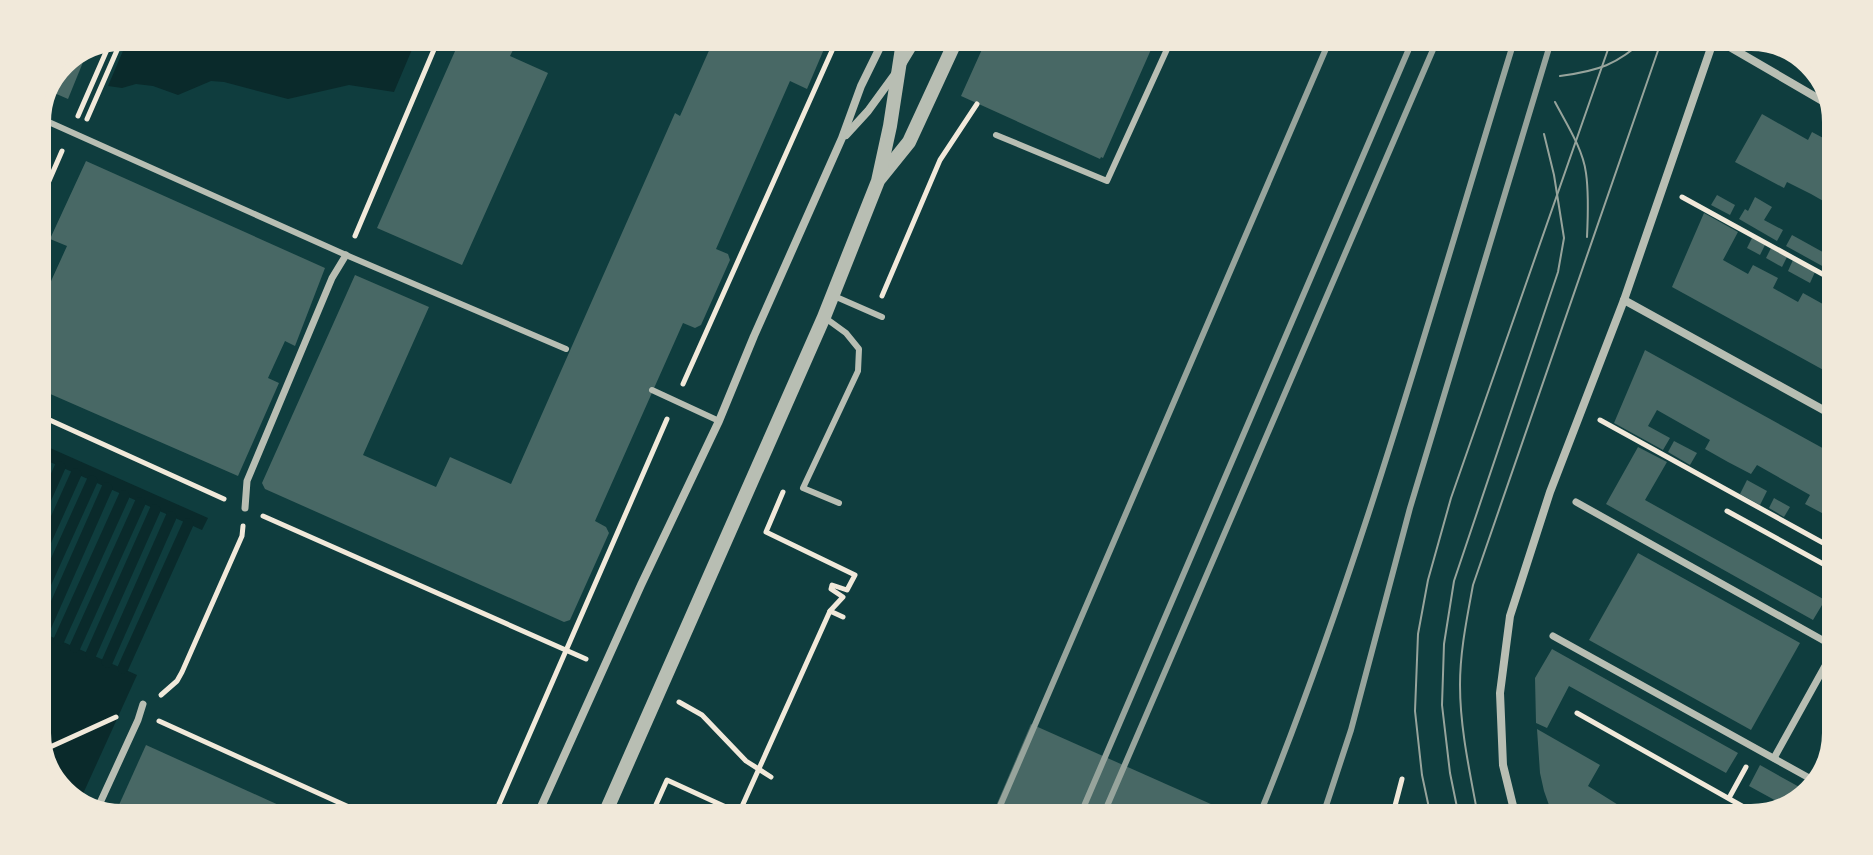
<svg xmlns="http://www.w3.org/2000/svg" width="1873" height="855" font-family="Mulish,sans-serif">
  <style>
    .water { fill: #0a2a2b }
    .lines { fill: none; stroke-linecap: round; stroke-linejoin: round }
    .stream { stroke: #0a2a2b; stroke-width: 11 }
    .building { fill: #486865 }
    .path { stroke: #f1e9da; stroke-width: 5 }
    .service { stroke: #b8beb3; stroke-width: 6 }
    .pedestrian { stroke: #b8beb3; stroke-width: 7 }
    .minor { stroke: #b8beb3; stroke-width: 8 }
    .tertiary { stroke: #b8beb3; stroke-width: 14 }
    .tram { stroke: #97a49c; stroke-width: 2 }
    .rail { stroke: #97a49c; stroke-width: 6 }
    .rim { fill: none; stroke: #f1e9da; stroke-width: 10 }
  </style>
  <rect width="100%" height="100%" fill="#0f3d3e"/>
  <g class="water">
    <polygon points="131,32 419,33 394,92 349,85 288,99 224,82 211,81 178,95 153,86 136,84 122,88 108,86"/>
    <polygon points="32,440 208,518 202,530 32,454"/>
    <polygon points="32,628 137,675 77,807 47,783 32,739"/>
  </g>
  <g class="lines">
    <g class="stream">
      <polyline points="32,487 44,460"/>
      <polyline points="32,530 60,467"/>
      <polyline points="32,572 76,474"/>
      <polyline points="32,614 92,481"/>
      <polyline points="43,633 107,488"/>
      <polyline points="59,640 124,496"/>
      <polyline points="75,647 140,503"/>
      <polyline points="91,654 155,510"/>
      <polyline points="107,662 171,517"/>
      <polyline points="123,668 188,524"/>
    </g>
  </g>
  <g class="building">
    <polygon points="463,33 521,34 510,56 548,73 462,265 377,228"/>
    <polygon points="685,34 830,35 807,89 790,81 716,249 728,254 730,260 701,325 695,328 683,323 595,521 606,527 609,533 570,620 564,622 265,489 262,483 355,275 429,307 363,455 436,487 450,457 511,484 675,113 680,116 711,46"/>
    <polygon points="988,36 1157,36 1103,158 1101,157 1100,159 961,96"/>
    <polygon points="90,45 68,99 45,89 59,58"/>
    <polygon points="1762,114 1808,140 1812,132 1840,147 1840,219 1828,213 1832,206 1811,194 1787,182 1784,188 1735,162"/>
    <polygon points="32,138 47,145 32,180"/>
    <polygon points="86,161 325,268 295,346 285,341 268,378 279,383 238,476 32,386 32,282 47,290 67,246 50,239"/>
    <polygon points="1717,195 1735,205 1730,215 1711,205"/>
    <polygon points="1755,197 1772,207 1764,220 1783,230 1777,241 1739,219 1745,209 1748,211"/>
    <polygon points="1704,213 1738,232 1723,260 1748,274 1753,265 1778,278 1773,288 1798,302 1803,293 1839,313 1838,378 1672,287"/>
    <polygon points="1792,235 1830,256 1824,267 1786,246"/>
    <polygon points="1752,238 1765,245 1760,255 1747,248"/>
    <polygon points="1771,248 1787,257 1782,267 1766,258"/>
    <polygon points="1793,260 1815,272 1810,283 1788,271"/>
    <polygon points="1645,350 1837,456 1837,521 1805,504 1810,495 1757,465 1751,474 1728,462 1705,449 1710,440 1657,410 1648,426 1670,438 1663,450 1614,423"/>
    <polygon points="1674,441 1697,453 1690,465 1668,452"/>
    <polygon points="1638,447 1667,462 1645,500 1825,600 1813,620 1606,504"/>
    <polygon points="1747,480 1767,491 1760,505 1740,494"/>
    <polygon points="1774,498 1790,507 1784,517 1769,508"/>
    <polygon points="1638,553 1800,643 1751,730 1589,640"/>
    <polygon points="1552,649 1738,753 1726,773 1569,686 1547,728 1536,723 1535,678"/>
    <polygon points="1031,724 1249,821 990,820"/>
    <polygon points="1537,729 1600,765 1588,786 1647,823 1555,822 1544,791 1540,773"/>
    <polygon points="1834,739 1834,768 1829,774 1818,768"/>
    <polygon points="146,745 219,778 305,817 114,816"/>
    <polygon points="1760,765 1783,778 1812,794 1800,808 1793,810 1749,786"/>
  </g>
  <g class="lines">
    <g class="path">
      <polyline points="78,116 113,36"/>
      <polyline points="87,119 125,32"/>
      <polyline points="1682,197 1826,276 1832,265 1839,269"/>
      <polyline points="32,220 62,151"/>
      <polyline points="355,236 441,33"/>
      <polyline points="882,296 940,160 977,104"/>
      <polyline points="683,384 839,35"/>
      <polyline points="32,412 224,499"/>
      <polyline points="1600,420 1836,550"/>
      <polyline points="783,492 766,532 855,575 847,590 832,585 831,589 843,597 830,611"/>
      <polyline points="1727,511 1836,571"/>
      <polyline points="263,516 586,659"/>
      <polyline points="1826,620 1836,603"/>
      <polyline points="161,695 177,681 182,672 242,536 243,526"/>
      <polyline points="679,702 702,715 746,761 771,777"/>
      <polyline points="1577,713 1765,819"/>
      <polyline points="159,721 371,817"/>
      <polyline points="37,753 116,717"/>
      <polyline points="1729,798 1746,767"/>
      <polyline points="493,818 667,419"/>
      <polyline points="650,818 667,780 739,813 830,611 843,617"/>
      <polyline points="1391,821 1402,779"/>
    </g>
    <g class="service">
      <polyline points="33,115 346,255 566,349"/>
      <polyline points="996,135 1107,181 1173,36"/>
      <polyline points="834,296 882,317"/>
      <polyline points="824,317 846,333 859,349 858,371 803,488 839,503"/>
      <polyline points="652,390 719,421"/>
    </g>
    <g class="pedestrian">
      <polyline points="1576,502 1835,647"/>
      <polyline points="245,508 247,481 332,278 346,255"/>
      <polyline points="1553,636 1820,784"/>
      <polyline points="1774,758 1835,648"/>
      <polyline points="94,816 138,720 143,704"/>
    </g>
    <g class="minor">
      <polyline points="1716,39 1838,110"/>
      <polyline points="903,63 920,35"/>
      <polyline points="846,135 868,111 895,74"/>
      <polyline points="1624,300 1838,418"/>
      <polyline points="536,818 641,585 719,421 754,336 842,138 861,86 886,35"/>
      <polyline points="1517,822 1503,765 1500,693 1510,616 1550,492 1624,300 1714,39"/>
    </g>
    <g class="tertiary">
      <polyline points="880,178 909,142 958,36"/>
      <polyline points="603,818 824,317 878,181 890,126 904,35"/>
    </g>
    <g class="tram">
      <polyline points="1572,48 1600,38"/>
      <path d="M1560,76c38,-5 57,-11 86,-38"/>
      <path d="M1555,102c11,21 28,47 31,71 3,21 2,43 1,64"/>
      <polyline points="1432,822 1422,775 1415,711 1418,634 1428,580 1451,498 1612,38"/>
      <polyline points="1460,822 1450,773 1442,705 1444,644 1454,581 1558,272 1564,238 1554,175 1544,134"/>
      <path d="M1479,822c-8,-45 -19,-91 -19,-137 0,-34 7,-67 13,-100l189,-546"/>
    </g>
    <g class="rail">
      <polyline points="994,820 1331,37"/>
      <polyline points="1078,820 1414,37"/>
      <polyline points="1101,820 1438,38"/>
      <path d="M1257,821c104,-255 177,-521 258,-783"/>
      <polyline points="1321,821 1351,730 1410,508 1552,38"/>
    </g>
  </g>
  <path d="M0 0H1873V855H0ZM122 46H1751A76 76 0 0 1 1827 122V733A76 76 0 0 1 1751 809H122A76 76 0 0 1 46 733V122A76 76 0 0 1 122 46Z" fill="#f1e9da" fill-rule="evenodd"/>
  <path class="rim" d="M122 46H1751A76 76 0 0 1 1827 122V733A76 76 0 0 1 1751 809H122A76 76 0 0 1 46 733V122A76 76 0 0 1 122 46Z"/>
</svg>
